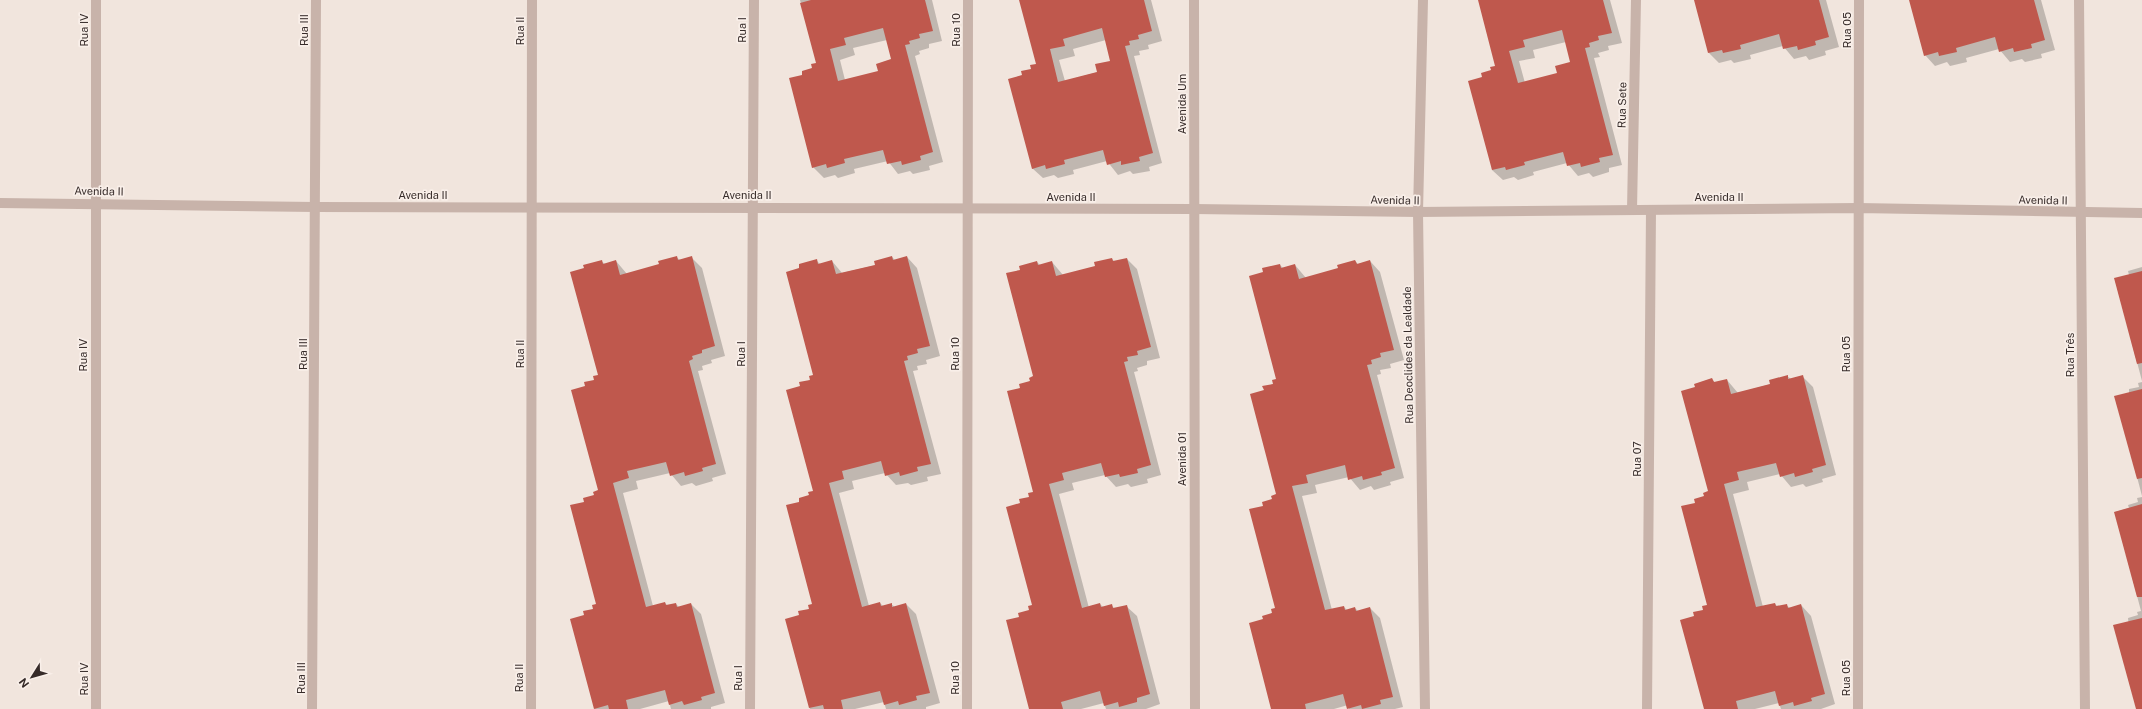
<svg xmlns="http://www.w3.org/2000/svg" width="2142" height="709" font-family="'Public Sans',sans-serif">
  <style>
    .shadow { fill: #0003; fill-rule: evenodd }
    .building { fill: #bf584d; fill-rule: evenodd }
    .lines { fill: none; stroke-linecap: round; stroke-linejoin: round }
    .minor { stroke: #c8b3aa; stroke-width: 10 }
    .labels { text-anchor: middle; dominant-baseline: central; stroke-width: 3.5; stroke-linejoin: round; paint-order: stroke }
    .street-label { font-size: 11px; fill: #362b29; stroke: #f9efe9 }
  </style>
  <rect width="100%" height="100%" fill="#f1e5dd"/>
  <g class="shadow">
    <path d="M800,0h132l10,41 -13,3v4l-10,3 1,3 -5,2 28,106 -14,4 1,4 -17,4 -3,-3 -12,3 -10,-13 -34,8 1,4 -17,5 -3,-3 -11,3 -11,-11 -9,-92 13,-11zM887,40l5,20 -13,12 -34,8 -5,-20 15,-5 -2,-7z"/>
    <path d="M1020,0h131l11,41 -14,4 1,4 -10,2 1,4 -6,1 28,107 -13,4 1,4 -17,3 -3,-3 -12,4 -11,-14 -34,9 1,4 -16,4 -4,-3 -11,3 -11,-10 -9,-92 14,-11zM1106,40l6,21 -14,11 -33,9 -6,-21 16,-4 -2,-7z"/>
    <path d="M1479,0h131l12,43 -14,3 1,4 -11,3 2,4 -6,1 28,107 -13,3v4l-16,5 -4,-4 -11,3 -11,-13 -34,9 1,3 -16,5 -4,-3 -11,3 -11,-10 -9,-93 14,-11zM1566,42l5,20 -13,12 -33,9 -6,-22 16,-3 -2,-8z"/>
    <polygon points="1695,0 1826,0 1839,47 1825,51 1826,55 1809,60 1806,56 1794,59 1783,46 1750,55 1751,59 1734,63 1731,60 1719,63 1709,53"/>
    <polygon points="1910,0 2041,0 2055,50 2041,54 2042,58 2025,62 2022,59 2010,62 1999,49 1966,58 1967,62 1950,66 1947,62 1935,66 1925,55"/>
    <polygon points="676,257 680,260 691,257 702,268 725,356 711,360 712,363 702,366 703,370 698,371 726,474 712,478 713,481 696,486 692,483 681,486 670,473 636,481 638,489 623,493 653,606 665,603 668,606 676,604 679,607 691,604 701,614 725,703 711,707 711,709 671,709 669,701 640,709 595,709 571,620 585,616 598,605 585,503 599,491 586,387 599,376 585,269 601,261 605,264 616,261 627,274 661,265"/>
    <polygon points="892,257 895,260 907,257 917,268 940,356 926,360 927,364 917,366 918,370 913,371 941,474 927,477 928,481 911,485 908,483 896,485 885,473 852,481 854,489 839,493 869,606 880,603 883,606 891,604 895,607 906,604 916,614 940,703 926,707 926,709 886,709 884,702 855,709 810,709 787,619 801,616 813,605 801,502 814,491 801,387 814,376 801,269 817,261 820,264 832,261 842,273 876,265"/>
    <polygon points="1112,259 1115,262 1127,259 1137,269 1160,358 1147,361 1147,365 1137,368 1138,371 1134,372 1161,475 1147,479 1148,483 1131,487 1128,484 1116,487 1105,475 1072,483 1074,490 1059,494 1089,608 1100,604 1103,607 1112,606 1115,609 1126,606 1137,616 1160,704 1146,709 1106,709 1104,703 1081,709 1030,709 1020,617 1030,611 1033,606 1021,504 1034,493 1022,388 1034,377 1021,271 1037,262 1040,265 1052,262 1063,275 1096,267"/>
    <polygon points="1355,261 1358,264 1370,261 1380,272 1404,360 1390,364 1391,368 1380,370 1381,374 1377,375 1404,478 1390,482 1391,485 1374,490 1371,486 1360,490 1349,477 1315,485 1317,493 1302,496 1332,610 1344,607 1347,610 1355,608 1358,611 1370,608 1380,618 1403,707 1395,709 1349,709 1348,705 1334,709 1272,709 1264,620 1276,609 1264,507 1278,495 1265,391 1278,380 1264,273 1280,265 1283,268 1295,265 1306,278 1339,269"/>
    <polygon points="2142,267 2142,381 2115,279 2129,275 2128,271"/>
    <polygon points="1787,376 1791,379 1802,376 1813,387 1836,475 1822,479 1823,482 1806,487 1803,484 1791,487 1780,474 1747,482 1749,490 1733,494 1763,607 1775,604 1778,607 1786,605 1790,608 1801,605 1811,616 1835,704 1821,709 1781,709 1779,703 1755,709 1705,709 1695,617 1708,606 1696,504 1709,492 1696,388 1712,380 1716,383 1727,380 1738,393 1771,384"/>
    <polygon points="2142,382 2142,496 2116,397 2129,393 2129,389 2139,387 2138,383"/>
    <polygon points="2142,497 2142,709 2137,709 2128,618 2138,615 2137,612 2141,611 2115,512 2129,508 2128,505 2138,502 2137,498"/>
  </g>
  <g class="building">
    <path d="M811,0h114l8,31 -14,3 1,4 -11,3 1,3 -5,1 28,107 -13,4 1,4 -19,5 -1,-4 -14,3 -4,-14 -39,9 1,4 -18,5 -1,-4 -14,4 -23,-90 13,-3v-4l10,-3 -1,-4 5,-1 -16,-60zM883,28l8,31 -15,5 2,7 -40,10 -8,-32 16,-4 -2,-7z"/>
    <path d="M1019,0h125l8,31 -14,4 1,4 -10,2 1,4 -5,1 28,107 -14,4 1,4 -19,4v-4l-14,4 -4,-15 -39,10 1,4 -19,5 -1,-4 -13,4 -24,-90 14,-4 -1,-4 10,-2 -1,-4 6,-1zM1102,28l8,33 -15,3 2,8 -39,10 -8,-33 15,-3 -2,-7z"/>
    <path d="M1478,0h125l9,33 -14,3 1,4 -10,3 1,4 -5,1 28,107 -14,3 1,4 -19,5 -1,-4 -13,3 -4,-14 -39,10 1,3 -19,5 -1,-3 -13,3 -24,-89 14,-4 -1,-4 10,-3 -1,-3 5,-1zM1562,30l8,32 -15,4 2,7 -39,10 -9,-32 16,-4 -2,-7z"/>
    <polygon points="1694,0 1819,0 1829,37 1815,41 1816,45 1798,50 1797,46 1783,49 1779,34 1740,45 1741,49 1723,53 1722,50 1708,53"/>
    <polygon points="1909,0 2034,0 2045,40 2031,44 2032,48 2014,52 2013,48 1999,52 1995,37 1956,48 1957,52 1939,56 1938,52 1924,56"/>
    <polygon points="677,256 678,260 692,256 715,346 702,350 702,353 692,356 693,359 689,361 716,464 702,468 703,471 685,476 684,472 670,476 666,462 627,471 629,478 613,483 646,607 665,602 666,605 676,603 677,607 691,603 715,693 701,697 702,700 684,705 682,701 669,705 665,690 626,700 628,709 609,709 608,705 594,709 570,619 584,615 583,611 593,609 592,605 596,604 570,505 584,502 583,498 594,495 593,492 598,490 571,390 585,386 584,382 594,380 593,376 598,375 570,272 584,268 583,265 602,260 603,264 616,260 620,275 659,264 658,261"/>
    <polygon points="892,256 893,260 907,256 930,346 917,349 918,353 907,356 908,360 904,361 931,464 917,467 918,471 900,476 899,472 885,476 881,461 842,471 844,479 829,483 862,607 880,602 881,606 892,603 892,607 906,603 930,693 916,696 917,700 899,705 898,701 884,705 880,691 841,700 843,709 824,709 823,705 809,708 785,619 799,615 798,611 809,609 808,605 812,604 786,505 799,502 799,498 809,495 808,492 813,491 786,390 800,386 799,382 810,380 809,376 813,375 786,272 799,268 799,264 817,259 818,264 832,260 836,274 875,265 874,261"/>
    <polygon points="1112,258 1113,261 1127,258 1151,347 1137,351 1138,355 1127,357 1128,361 1124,362 1151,465 1137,469 1138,473 1120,477 1119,474 1105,477 1101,463 1062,473 1064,480 1049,484 1082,608 1100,603 1101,607 1112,604 1113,608 1127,605 1150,694 1137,698 1137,702 1119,707 1118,702 1104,706 1100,691 1061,702 1063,709 1029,709 1006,620 1019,617 1018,613 1029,610 1028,606 1032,605 1006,507 1020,503 1019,499 1029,497 1028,493 1033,492 1007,391 1020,388 1019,384 1030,381 1029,378 1033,376 1006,273 1020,270 1019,266 1037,261 1038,265 1052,261 1056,276 1095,266 1094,262"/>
    <polygon points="1355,260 1357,264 1370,260 1394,350 1380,353 1381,357 1371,360 1372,364 1367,365 1395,468 1381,472 1382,475 1363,480 1362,476 1348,480 1345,465 1306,475 1308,483 1292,486 1325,610 1344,606 1345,610 1355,607 1356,611 1370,607 1393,697 1380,700 1381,704 1362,709 1361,705 1347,709 1343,694 1305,704 1306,709 1271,709 1249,623 1263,619 1262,616 1272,613 1271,609 1275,608 1249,509 1263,506 1262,502 1272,499 1271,496 1276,494 1250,394 1264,390 1262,386 1273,384 1272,380 1276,379 1249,276 1263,272 1262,268 1280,264 1281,268 1295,264 1299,279 1338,268 1337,265"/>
    <polygon points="2142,271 2142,363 2137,364 2114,278"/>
    <polygon points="1788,375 1788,379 1803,375 1826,465 1812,469 1813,472 1795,477 1794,473 1780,477 1776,463 1737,472 1739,480 1724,484 1756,607 1775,603 1776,606 1787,604 1788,608 1801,604 1825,694 1811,698 1812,701 1794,706 1793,702 1779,706 1775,691 1736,701 1738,709 1704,709 1680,620 1694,616 1693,612 1703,610 1702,606 1707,605 1681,506 1695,503 1694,499 1704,496 1703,493 1708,491 1681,391 1695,387 1694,384 1712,378 1714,382 1727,379 1731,394 1770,384 1769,380"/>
    <polygon points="2142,389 2142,478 2137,479 2114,396"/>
    <polygon points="2142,504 2142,597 2137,597 2114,512"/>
    <polygon points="2142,618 2142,709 2136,709 2113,625"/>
  </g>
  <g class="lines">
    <g class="minor">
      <polyline points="1194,0 1195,709"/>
      <polyline points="1423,0 1418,212 1425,709"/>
      <polyline points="2079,0 2085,709"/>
      <polyline points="0,203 315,207 1194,209 1418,212 1858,208 2142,213"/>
      <polyline points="1632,210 1636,0"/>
      <polyline points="96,709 96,0"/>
      <polyline points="312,709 316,0"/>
      <polyline points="531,709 532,0"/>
      <polyline points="750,709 754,0"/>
      <polyline points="967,709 968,0"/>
      <polyline points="1647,709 1651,210"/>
      <polyline points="1858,709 1859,0"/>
    </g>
  </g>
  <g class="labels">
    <g class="street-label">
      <text transform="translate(84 30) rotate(-90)">Rua IV</text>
      <text transform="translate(304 30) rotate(-90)">Rua III</text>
      <text transform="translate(742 30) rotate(-90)">Rua I</text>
      <text transform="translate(956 30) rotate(-90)">Rua 10</text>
      <text transform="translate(1847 30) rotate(-90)">Rua 05</text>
      <text transform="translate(520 31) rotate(-90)">Rua II</text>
      <text transform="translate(1182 104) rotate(-90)">Avenida Um</text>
      <text transform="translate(1622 105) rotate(-89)">Rua Sete</text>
      <text transform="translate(99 191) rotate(1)">Avenida II</text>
      <text x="423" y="195">Avenida II</text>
      <text x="747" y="195">Avenida II</text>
      <text x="1071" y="197">Avenida II</text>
      <text x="1719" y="197">Avenida II</text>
      <text transform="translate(1395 200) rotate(1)">Avenida II</text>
      <text transform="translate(2043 200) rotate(1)">Avenida II</text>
      <text transform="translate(303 354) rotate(-90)">Rua III</text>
      <text transform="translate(520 354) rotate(-90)">Rua II</text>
      <text transform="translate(741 354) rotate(-90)">Rua I</text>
      <text transform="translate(955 354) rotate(-90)">Rua 10</text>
      <text transform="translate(1846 354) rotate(-90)">Rua 05</text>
      <text transform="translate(83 355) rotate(-90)">Rua IV</text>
      <text transform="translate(1408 355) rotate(-91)">Rua Deoclides da Lealdade</text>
      <text transform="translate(2070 355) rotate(-90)">Rua Três</text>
      <text transform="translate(1182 459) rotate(-90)">Avenida 01</text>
      <text transform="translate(1637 459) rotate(-90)">Rua 07</text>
      <text transform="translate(301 678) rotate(-90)">Rua III</text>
      <text transform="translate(519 678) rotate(-90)">Rua II</text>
      <text transform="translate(738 678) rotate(-90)">Rua I</text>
      <text transform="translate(955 678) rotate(-90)">Rua 10</text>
      <text transform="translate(1846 678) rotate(-90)">Rua 05</text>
      <text transform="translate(84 679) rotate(-90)">Rua IV</text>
    </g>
  </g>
  <g transform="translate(32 677) rotate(233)" stroke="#f9efe9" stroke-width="3" paint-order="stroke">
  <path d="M0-3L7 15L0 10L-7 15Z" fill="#362b29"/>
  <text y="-6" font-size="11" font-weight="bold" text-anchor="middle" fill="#362b29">N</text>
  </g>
</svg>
